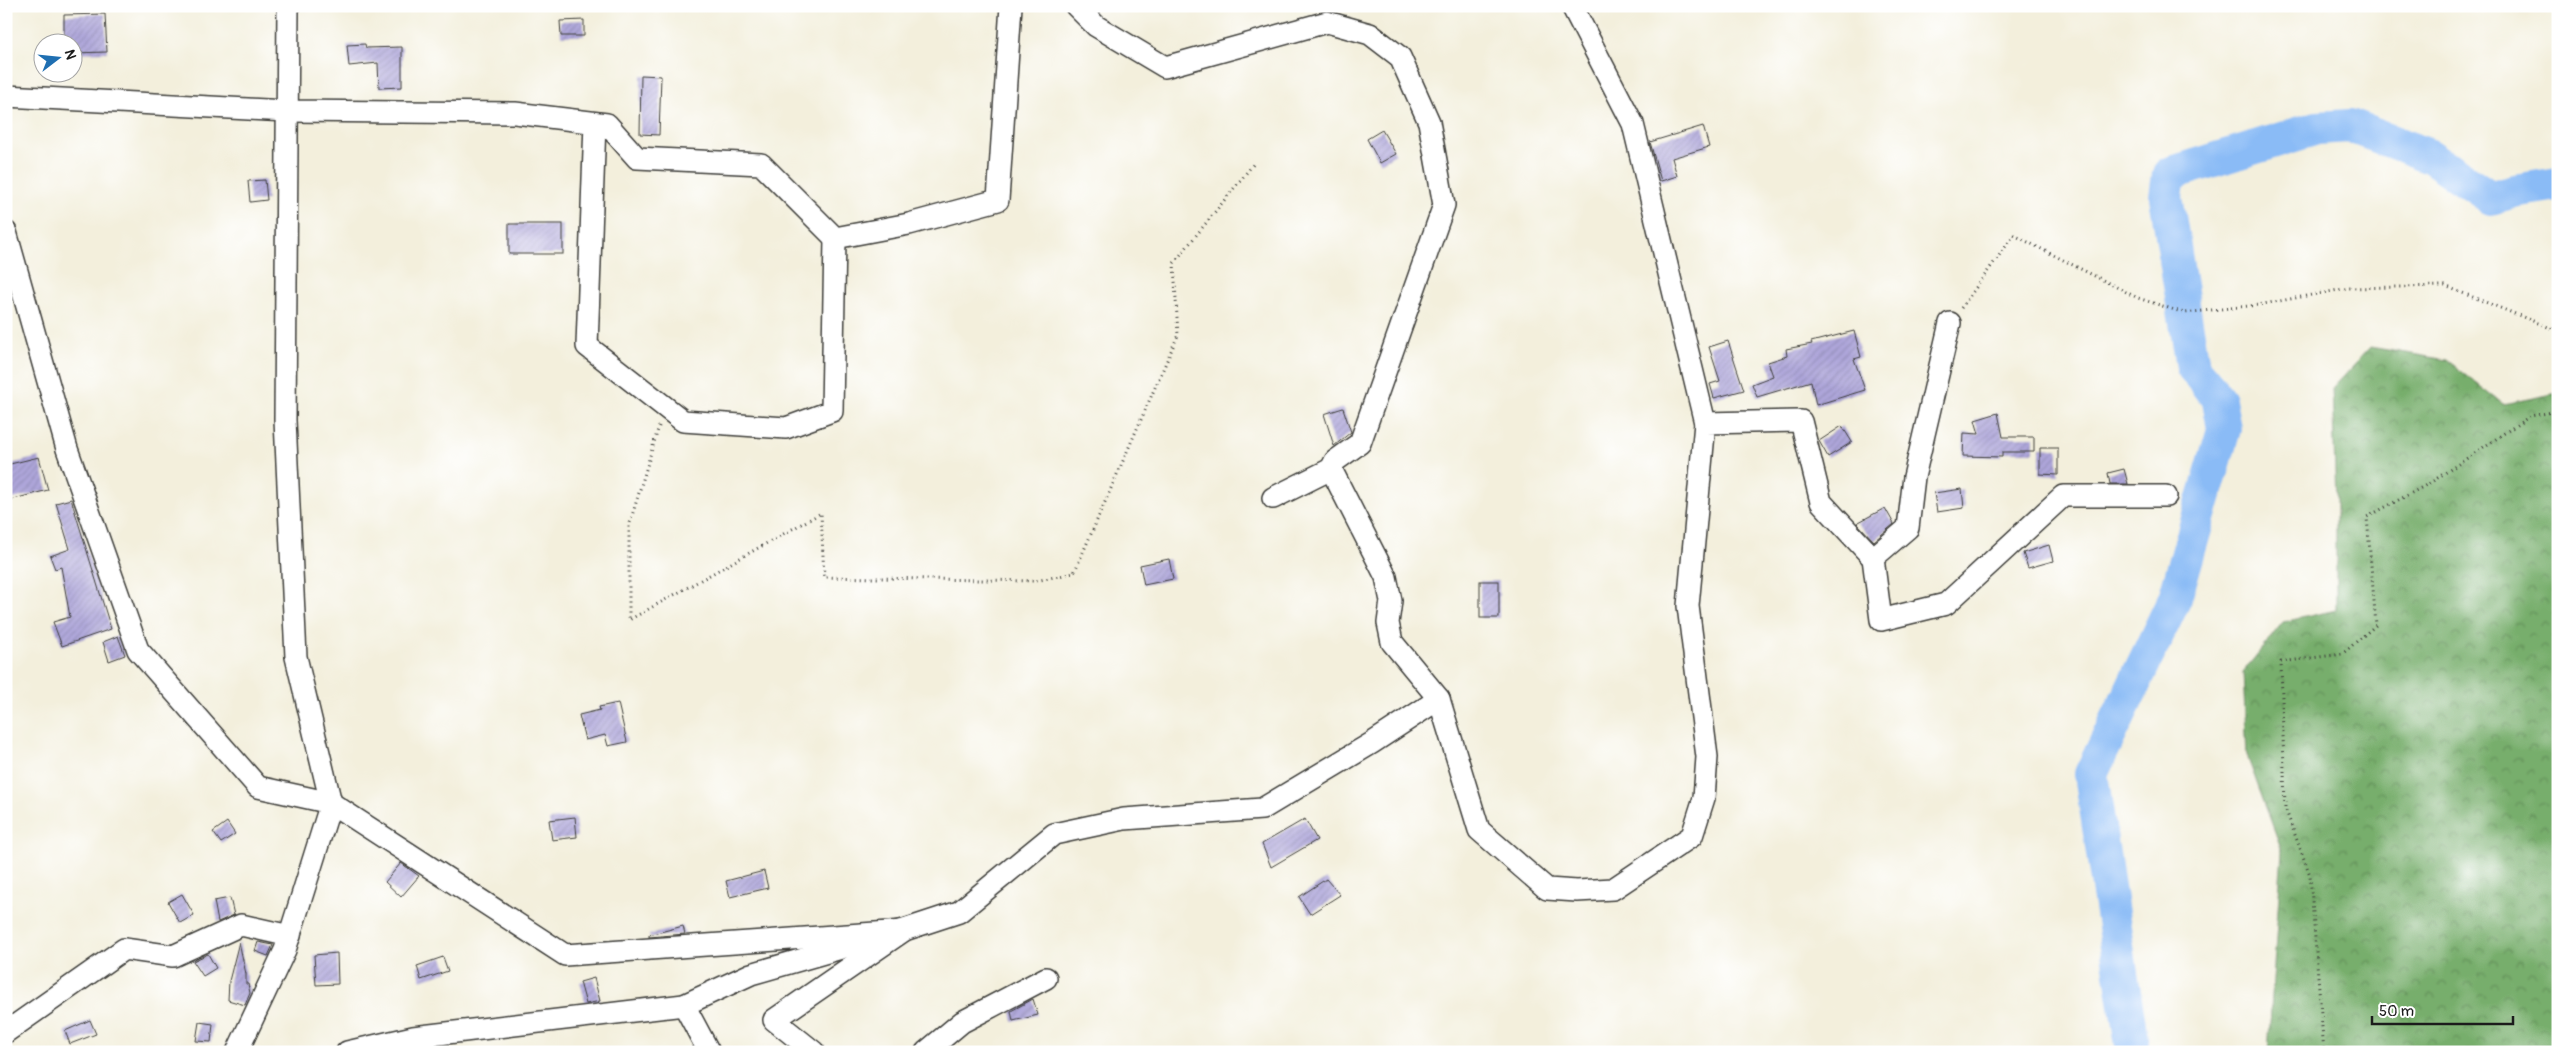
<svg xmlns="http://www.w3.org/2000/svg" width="2564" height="1058" font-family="Pangolin,sans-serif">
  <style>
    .forest { fill: url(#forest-crowns); stroke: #4a6544 }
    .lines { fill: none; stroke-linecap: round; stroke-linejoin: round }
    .river { stroke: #8abbf6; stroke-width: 34 }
    .building { fill: url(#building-hatch) }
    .minor-casing { stroke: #3c3c39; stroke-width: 24 }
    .path { stroke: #3c3c39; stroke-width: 3; stroke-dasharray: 1 4; stroke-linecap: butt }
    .minor { stroke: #fff; stroke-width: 21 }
  </style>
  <defs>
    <pattern id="forest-crowns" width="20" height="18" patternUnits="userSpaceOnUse" patternTransform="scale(1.25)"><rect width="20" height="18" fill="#77ae6c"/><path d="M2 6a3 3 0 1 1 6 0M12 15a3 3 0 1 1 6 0" fill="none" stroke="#618d58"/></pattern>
    <pattern id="building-hatch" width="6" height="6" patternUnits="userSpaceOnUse" patternTransform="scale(1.25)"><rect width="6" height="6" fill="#aea6da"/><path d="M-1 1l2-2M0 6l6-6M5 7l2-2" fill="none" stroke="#958eba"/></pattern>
  </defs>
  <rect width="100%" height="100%" fill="#fff"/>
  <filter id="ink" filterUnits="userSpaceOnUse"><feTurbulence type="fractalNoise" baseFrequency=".02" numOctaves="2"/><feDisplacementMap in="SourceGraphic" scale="10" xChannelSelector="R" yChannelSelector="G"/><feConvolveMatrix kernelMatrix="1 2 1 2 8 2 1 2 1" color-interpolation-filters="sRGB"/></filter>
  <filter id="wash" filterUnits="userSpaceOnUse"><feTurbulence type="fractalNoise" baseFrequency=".0096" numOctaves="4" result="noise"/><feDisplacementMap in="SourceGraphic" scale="20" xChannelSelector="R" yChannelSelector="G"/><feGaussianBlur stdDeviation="1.12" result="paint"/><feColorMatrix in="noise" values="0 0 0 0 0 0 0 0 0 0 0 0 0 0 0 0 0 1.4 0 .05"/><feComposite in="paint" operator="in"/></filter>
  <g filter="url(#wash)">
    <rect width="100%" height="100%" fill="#f3efdc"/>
    <polygon class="forest" points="2370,347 2447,360 2503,404 2558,393 2558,1052 2268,1052 2282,851 2247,756 2243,672 2283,622 2336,610 2336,500 2332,388"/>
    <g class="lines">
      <polyline class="river" points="2133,1052 2091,774 2175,598 2224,429 2219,400 2193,367 2166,197 2169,174 2317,128 2350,126 2430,156 2491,198 2514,191 2558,184"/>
    </g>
    <g id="blocks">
      <g class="building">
        <polygon points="105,14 107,52 72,53 72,42 64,42 64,15"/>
        <polygon points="584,20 584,36 561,36 560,21"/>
        <polygon points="365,44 366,48 402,47 402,87 379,88 378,63 349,66 347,45"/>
        <polygon points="641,75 661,76 659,135 640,134"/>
        <polygon points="1703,126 1709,147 1672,158 1677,176 1661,181 1650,142"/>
        <polygon points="1382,130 1396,154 1380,163 1367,139"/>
        <polygon points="265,180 267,200 250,202 248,181"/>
        <rect x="509" y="224" width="54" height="30"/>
        <polygon points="1854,331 1861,357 1854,359 1865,390 1816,405 1811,381 1757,397 1752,384 1773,376 1768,362 1787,356 1786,349 1812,344 1811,342"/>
        <polygon points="1728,341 1744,390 1714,398 1710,384 1720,381 1709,347"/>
        <polygon points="1343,408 1351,432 1334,446 1324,414"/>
        <polygon points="1998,413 2003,437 2034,437 2034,452 2002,452 2002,457 1963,456 1964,433 1979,434 1975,420"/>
        <polygon points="1842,426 1852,442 1828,457 1819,441"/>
        <polygon points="2040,448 2058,448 2058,475 2040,474"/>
        <polygon points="39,457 48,490 6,501 6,465"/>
        <polygon points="2124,469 2128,484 2110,484 2108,473"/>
        <polygon points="1962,489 1964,508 1937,512 1934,493"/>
        <polygon points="71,499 111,629 62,646 53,622 70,617 61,567 55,569 50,556 70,549 56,503"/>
        <polygon points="1885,508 1894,524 1874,541 1857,523"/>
        <polygon points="2049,545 2053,561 2028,568 2023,553"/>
        <polygon points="1169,559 1173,579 1144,585 1140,565"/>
        <rect x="1480" y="581" width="19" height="37"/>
        <polygon points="118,636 125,655 109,661 103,642"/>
        <polygon points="618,703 627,742 608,746 605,735 585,740 579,715 600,710 599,707"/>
        <polygon points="575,817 577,837 552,840 549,820"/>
        <polygon points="1305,819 1317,840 1271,867 1262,844"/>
        <polygon points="227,822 235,834 221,843 213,832"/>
        <polygon points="401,863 419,876 401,897 385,882"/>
        <polygon points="764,871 768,888 730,897 726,881"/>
        <polygon points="1326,879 1340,895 1310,914 1299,897"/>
        <polygon points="182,894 194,915 180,923 168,902"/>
        <polygon points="230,898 234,915 218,922 214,901"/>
        <polygon points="683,926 685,934 649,937 649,935"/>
        <polygon points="239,942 246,974 246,984 248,984 250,993 245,1005 228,1000 229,981"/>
        <polygon points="258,942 273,945 268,956 255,951"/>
        <polygon points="337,953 338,984 316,985 314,955"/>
        <polygon points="208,954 216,968 203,976 193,961"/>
        <polygon points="443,957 448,971 421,980 417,966"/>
        <polygon points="594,978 600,1001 586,1004 580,982"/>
        <polygon points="1033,999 1038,1015 1013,1021 1011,1011"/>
        <polygon points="90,1020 96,1034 70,1044 65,1031"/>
        <polygon points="199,1022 213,1024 211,1042 196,1041"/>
      </g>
    </g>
  </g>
  <g filter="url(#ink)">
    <use href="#blocks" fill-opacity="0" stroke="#3c3c39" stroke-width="1"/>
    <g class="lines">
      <g class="minor-casing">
        <g id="minor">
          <polyline points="1076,6 1096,26 1165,67 1327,22 1370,34 1400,57 1429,122 1444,205 1360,443 1335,461 1331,469"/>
          <polyline points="1572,6 1633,124 1705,423"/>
          <polyline points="6,96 287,111 515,113 607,124 637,158 761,164 835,238 909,224 998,200 1011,6"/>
          <polyline points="595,123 587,346 683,421 786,428 832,411 835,238"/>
          <polyline points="6,232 67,449 138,650 258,787 331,803 565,955 903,931 774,1020 814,1052"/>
          <polyline points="1873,558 1881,620 1946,604 2063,496 2166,496"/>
          <polyline points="1439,699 1479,830 1547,889 1577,891 1613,889 1692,836 1704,798 1707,757 1688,606 1705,423 1801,421 1821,502 1873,558 1908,528 1914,477 1950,323"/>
          <polyline points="889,935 959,912 1054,834 1124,819 1262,809 1372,743 1439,699 1392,642 1388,623 1391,601 1386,577 1331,469 1273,498"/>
          <polyline points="684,1005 709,1052"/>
          <polyline points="6,1032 124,949 173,956 241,925 290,936"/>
          <polyline points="237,1052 285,950 331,803 296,657 285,420 288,6"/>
          <polyline points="347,1052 413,1037 684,1005 751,974 859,943"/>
          <polyline points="926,1052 962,1022 1046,978"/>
        </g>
      </g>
      <g class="path">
        <polyline points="1961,308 2014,235 2138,298 2184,313 2258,305 2349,288 2445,286 2558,331"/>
        <polyline points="659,426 629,526 629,620 821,513 824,577 1035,581 1074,573 1178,335 1174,263 1255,162"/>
        <polyline points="2324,1052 2310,875 2285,808 2281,662 2342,654 2376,625 2367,517 2430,483 2530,416 2558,411"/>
      </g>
      <use href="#minor" class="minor"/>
    </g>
  </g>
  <rect width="2564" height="1058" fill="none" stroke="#fff" stroke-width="25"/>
  <g transform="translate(58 58) rotate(74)"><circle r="24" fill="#ffffff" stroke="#a4a4a4"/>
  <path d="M0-4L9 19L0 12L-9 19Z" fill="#1f6fb2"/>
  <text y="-8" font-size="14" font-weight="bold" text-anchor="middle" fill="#1c1c1c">N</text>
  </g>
  <path d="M2372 1016v8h141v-8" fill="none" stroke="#1c1c1c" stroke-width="2.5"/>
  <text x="2379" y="1016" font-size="15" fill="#1c1c1c" stroke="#ffffff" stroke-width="4" paint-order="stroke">50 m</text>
</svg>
